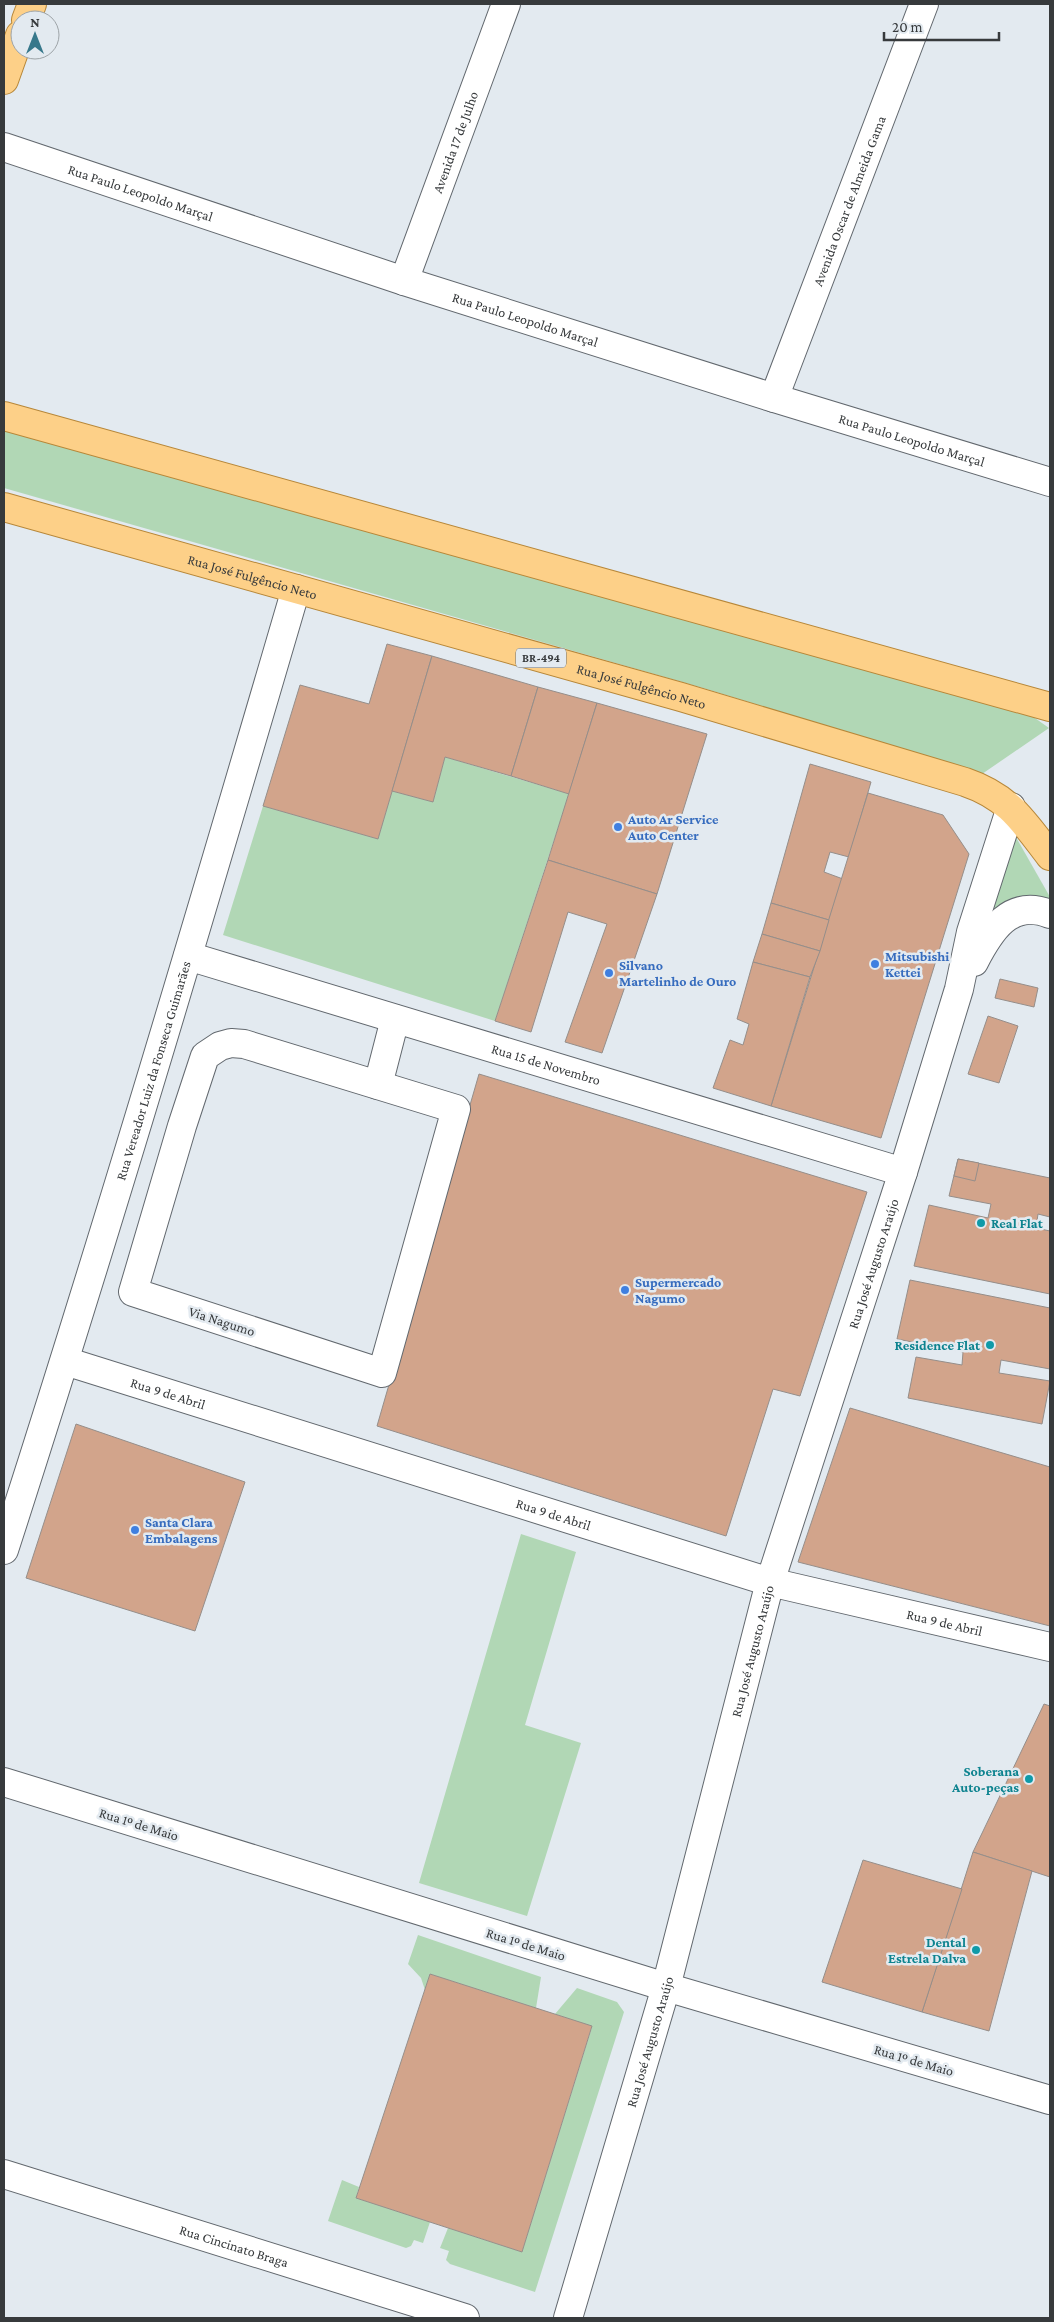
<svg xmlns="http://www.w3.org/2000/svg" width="1054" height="2322" font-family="'Crimson Pro',serif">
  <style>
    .green { fill: #b1d7b5 }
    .building { fill: #d2a48b; stroke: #958e8a }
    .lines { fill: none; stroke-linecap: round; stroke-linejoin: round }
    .minor-casing { stroke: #62686e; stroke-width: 30 }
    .major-casing { stroke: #b78739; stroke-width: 30 }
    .minor { stroke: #fff; stroke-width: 28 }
    .major { stroke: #fdd088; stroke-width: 28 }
    .shop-dot { fill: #3f7fe0; stroke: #e3eaf0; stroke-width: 2 }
    .culture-dot { fill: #0f9aa8; stroke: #e3eaf0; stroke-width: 2 }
    .labels { text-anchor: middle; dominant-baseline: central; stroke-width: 5; stroke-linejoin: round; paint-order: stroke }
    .shield { fill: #e3eaf0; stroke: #6b6f72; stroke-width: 1 }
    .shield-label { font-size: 12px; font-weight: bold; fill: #373a3c }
    .street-label { font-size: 14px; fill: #373a3c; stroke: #e3eaf0 }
    .shop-label { font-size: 14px; font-weight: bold; fill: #366cbe; stroke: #e3eaf0; text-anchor: start }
    .culture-label { font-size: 14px; font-weight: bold; fill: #0d838f; stroke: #e3eaf0; text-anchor: end }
  </style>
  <rect width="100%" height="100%" fill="#e3eaf0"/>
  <g class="green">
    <polygon points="4,418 1025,711 1049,728 982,774 703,688 4,488"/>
    <polygon points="445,757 569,794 495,1021 223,935 263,806 378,839 392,791 433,802"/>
    <polygon points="1013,832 1050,897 1050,904 987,923"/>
    <polygon points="521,1534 576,1552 525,1725 581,1743 527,1916 419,1883"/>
    <polygon points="418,1935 541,1977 536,2008 430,1974 425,1990 421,1978 408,1964"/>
    <polygon points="577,1988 617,2002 624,2012 535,2292 450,2264 446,2260 449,2251 440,2248 448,2228 522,2252 592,2027 555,2014"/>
    <polygon points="342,2180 359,2187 356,2198 430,2222 423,2243 414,2240 411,2246 406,2248 328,2221"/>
  </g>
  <g class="building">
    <polygon points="387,644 432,656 378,839 263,806 300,685 369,704"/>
    <polygon points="432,656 538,687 511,776 445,757 433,802 392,791"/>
    <polygon points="538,687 597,703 569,794 511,776"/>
    <polygon points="597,703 707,734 657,894 548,860"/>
    <polygon points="810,764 871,782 849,857 830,852 824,872 843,879 829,920 771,903"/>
    <polygon points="868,793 943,815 969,854 881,1138 771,1106"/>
    <polygon points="548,860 657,894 602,1053 565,1042 607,924 568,912 531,1032 495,1021"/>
    <polygon points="771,903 829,920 820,951 762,934"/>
    <polygon points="762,934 820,951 810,977 753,962"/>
    <polygon points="753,962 810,977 771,1106 713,1088 730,1040 743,1045 749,1024 737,1019"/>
    <polygon points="1000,979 1038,988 1034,1007 995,998"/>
    <polygon points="988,1016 1018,1026 999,1083 968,1074"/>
    <polygon points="479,1074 867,1192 800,1396 773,1389 726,1536 377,1426"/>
    <polygon points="958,1159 1050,1178 1050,1217 1038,1214 1036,1228 1050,1231 1050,1294 914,1266 929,1205 988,1218 991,1204 949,1196"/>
    <polygon points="958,1159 979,1163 975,1181 954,1176"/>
    <polygon points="910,1280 1050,1308 1050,1369 1001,1360 999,1373 1050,1381 1042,1424 908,1398 916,1357 962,1365 963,1352 897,1339"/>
    <polygon points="850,1408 1050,1467 1050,1626 798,1562"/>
    <polygon points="76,1424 245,1482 195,1631 26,1578"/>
    <polygon points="1044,1704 1050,1706 1050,1877 973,1852"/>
    <polygon points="973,1852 1032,1871 989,2031 922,2012"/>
    <polygon points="863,1860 962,1889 922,2012 822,1982"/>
    <polygon points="430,1974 592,2026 522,2252 356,2198"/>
  </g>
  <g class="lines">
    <g class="minor-casing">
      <g id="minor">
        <path id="s1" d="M4,147l400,134 370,117 276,84"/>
        <path id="s2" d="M404,281l102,-277"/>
        <path id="s3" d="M774,398l150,-394"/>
        <path id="s4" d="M188,956l715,216"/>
        <path d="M974,962c16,-31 36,-64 76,-48"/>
        <polygon points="231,1043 244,1044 456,1109 382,1373 133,1292 182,1126 205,1056 220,1046"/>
        <polyline points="378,1085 395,1019"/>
        <path id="s5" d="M65,1361l705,221 280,65"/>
        <path id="s6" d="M4,1550c103,-319 198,-640 292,-961"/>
        <polyline points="4,1782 666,1987 1050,2100"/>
        <path id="s7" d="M4,2174l461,144"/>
        <path id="s8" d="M568,2318l98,-331 104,-405 133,-410 56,-183 12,-57 40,-125"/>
      </g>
    </g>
    <g class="major-casing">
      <g id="major">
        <polyline points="26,20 32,4"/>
        <polyline points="4,80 20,35"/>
        <polyline points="4,416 1050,707"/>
        <path id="s9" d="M4,507l677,190 284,85c44,15 58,39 85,74"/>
      </g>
    </g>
    <use href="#minor" class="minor"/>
    <use href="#major" class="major"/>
  </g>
  <g class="shop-dot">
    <circle cx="618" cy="827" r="5"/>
    <circle cx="875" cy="964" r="5"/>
    <circle cx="609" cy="973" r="5"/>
    <circle cx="625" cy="1290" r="5"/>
    <circle cx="135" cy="1530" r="5"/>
  </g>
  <g class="culture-dot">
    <circle cx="981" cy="1223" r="5"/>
    <circle cx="990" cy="1345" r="5"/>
    <circle cx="1029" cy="1779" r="5"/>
    <circle cx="976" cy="1950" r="5"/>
  </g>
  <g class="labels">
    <rect class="shield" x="516" y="648.5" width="50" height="19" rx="4"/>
    <g class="shield-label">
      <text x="541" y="658">BR-494</text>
    </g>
    <g class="street-label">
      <text stroke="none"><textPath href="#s2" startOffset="148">Avenida 17 de Julho</textPath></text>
      <text stroke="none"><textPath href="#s1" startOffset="144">Rua Paulo Leopoldo Marçal</textPath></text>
      <text stroke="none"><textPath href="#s3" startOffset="211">Avenida Oscar de Almeida Gama</textPath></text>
      <text stroke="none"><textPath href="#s1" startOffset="549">Rua Paulo Leopoldo Marçal</textPath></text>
      <text stroke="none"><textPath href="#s1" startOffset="954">Rua Paulo Leopoldo Marçal</textPath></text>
      <text stroke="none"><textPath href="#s9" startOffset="258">Rua José Fulgêncio Neto</textPath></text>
      <text stroke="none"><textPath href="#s9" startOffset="662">Rua José Fulgêncio Neto</textPath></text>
      <text stroke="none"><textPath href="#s4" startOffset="374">Rua 15 de Novembro</textPath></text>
      <text stroke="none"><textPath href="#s6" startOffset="502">Rua Vereador Luiz da Fonseca Guimarães</textPath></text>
      <text stroke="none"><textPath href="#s8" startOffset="1098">Rua José Augusto Araújo</textPath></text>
      <text transform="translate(222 1321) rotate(18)">Via Nagumo</text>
      <text stroke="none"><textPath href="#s5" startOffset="108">Rua 9 de Abril</textPath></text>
      <text stroke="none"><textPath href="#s5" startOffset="512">Rua 9 de Abril</textPath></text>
      <text stroke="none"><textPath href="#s5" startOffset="918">Rua 9 de Abril</textPath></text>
      <text stroke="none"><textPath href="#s8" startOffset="692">Rua José Augusto Araújo</textPath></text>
      <text transform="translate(139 1824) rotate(17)">Rua 1º de Maio</text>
      <text transform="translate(526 1944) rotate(17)">Rua 1º de Maio</text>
      <text stroke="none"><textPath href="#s8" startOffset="288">Rua José Augusto Araújo</textPath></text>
      <text transform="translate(914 2060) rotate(16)">Rua 1º de Maio</text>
      <text stroke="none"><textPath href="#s7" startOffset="241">Rua Cincinato Braga</textPath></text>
    </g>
    <g class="shop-label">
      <text x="628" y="819">Auto Ar Service<tspan x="628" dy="16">Auto Center</tspan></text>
      <text x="885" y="956">Mitsubishi<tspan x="885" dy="16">Kettei</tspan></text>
      <text x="619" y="965">Silvano<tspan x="619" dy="16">Martelinho de Ouro</tspan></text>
      <text x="635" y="1282">Supermercado<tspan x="635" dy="16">Nagumo</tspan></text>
      <text x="145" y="1522">Santa Clara<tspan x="145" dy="16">Embalagens</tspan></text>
    </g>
    <g class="culture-label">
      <text x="991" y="1223" text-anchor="start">Real Flat</text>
      <text x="980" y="1345">Residence Flat</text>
      <text x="1019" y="1771">Soberana<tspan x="1019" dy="16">Auto-peças</tspan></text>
      <text x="966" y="1942">Dental<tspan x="966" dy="16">Estrela Dalva</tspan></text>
    </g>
  </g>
  <rect width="1054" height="2322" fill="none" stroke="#373a3c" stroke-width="10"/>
  <g transform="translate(35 35)"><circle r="24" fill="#e3eaf0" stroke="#9ea4a8"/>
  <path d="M0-4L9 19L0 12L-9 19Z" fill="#37788b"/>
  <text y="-8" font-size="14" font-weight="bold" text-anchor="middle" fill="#373a3c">N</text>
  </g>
  <path d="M884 32v8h115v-8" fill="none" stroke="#373a3c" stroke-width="2.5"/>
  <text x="892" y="32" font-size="15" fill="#373a3c" stroke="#e3eaf0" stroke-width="4" paint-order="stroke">20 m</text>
</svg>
